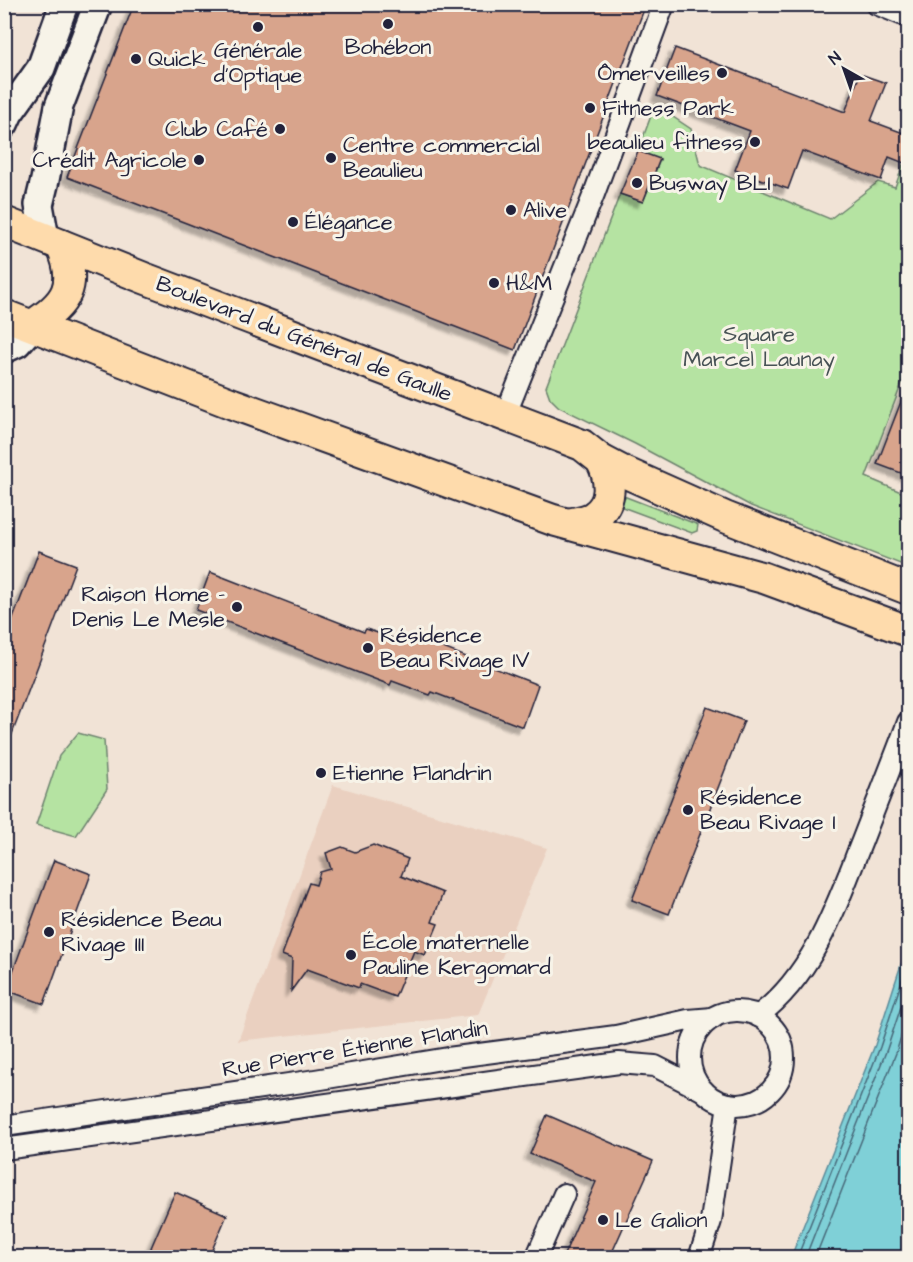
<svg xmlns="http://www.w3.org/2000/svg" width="913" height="1262" font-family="'Architects Daughter',sans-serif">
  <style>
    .built { fill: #ead0c0 }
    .green { fill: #b5e3a2; stroke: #6c826e; stroke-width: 1.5 }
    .water { fill: #7fd0d7; stroke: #5a8a99; stroke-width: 1.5 }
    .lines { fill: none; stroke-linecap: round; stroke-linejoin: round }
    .shore { stroke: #476879; stroke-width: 1.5 }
    .building { fill: #d8a48c; stroke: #22223b; stroke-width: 1.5; filter: url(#shadow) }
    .street-casing { stroke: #22223b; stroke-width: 24 }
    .secondary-casing { stroke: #22223b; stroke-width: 32 }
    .primary-casing { stroke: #22223b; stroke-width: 34 }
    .street { stroke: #f7f3e8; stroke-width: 20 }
    .secondary { stroke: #f7f3e8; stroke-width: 27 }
    .primary { stroke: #fedbac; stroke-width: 30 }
    .poi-dot { fill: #22223b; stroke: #f7f3e8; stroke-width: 2 }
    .labels { text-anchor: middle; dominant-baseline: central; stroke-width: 6; stroke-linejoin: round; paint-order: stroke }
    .poi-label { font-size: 22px; fill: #22223b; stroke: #f7f3e8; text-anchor: start }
    .park-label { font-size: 22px; fill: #475255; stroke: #f7f3e8 }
    .street-label { font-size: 22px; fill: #22223b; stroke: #f7f3e8 }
  </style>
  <defs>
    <filter id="shadow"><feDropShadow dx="-5.5" dy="5.5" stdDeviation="1.5" flood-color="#0004"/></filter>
  </defs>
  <rect width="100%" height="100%" fill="#f1e3d6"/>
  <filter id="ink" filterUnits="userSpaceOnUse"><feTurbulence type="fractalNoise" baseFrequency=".0167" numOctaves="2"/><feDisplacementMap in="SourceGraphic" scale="12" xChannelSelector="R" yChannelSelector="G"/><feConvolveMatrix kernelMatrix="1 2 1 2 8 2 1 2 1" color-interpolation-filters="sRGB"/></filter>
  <g filter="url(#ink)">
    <polygon class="built" points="333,785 547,848 478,1015 238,1041"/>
    <g class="green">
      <polygon points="655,105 691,129 700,165 830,219 878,182 895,187 903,165 908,167 908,367 866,477 908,495 908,567 751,506 635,444 559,407 550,398 546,387 620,194 643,202 660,160 638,151"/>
      <polygon points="621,495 696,524 698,525 697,531 692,533 617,505"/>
      <polygon points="78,733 104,740 107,789 76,836 36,825 59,756"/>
    </g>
    <polygon class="water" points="908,943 908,1257 791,1257 875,1045"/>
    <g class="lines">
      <g class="shore">
        <polyline points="797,1258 880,1047 908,962"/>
        <polyline points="805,1258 887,1049 908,986"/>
        <polyline points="815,1258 896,1053 908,1014"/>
      </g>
    </g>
    <g class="building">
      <polygon points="134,4 646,4 515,350 67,177"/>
      <polygon points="675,48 845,112 860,74 886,83 871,121 909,135 909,165 889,157 881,180 802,151 788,189 735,170 750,131 657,96"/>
      <polygon points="638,151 660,159 643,202 620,194"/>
      <polygon points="907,386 909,386 909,476 877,464"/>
      <polygon points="39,551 76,565 6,750 4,749 4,642"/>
      <polygon points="210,572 364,632 366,629 407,643 410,635 538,685 523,727 432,692 430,695 392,681 390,685 196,610"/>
      <polygon points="707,707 744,721 669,914 632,900"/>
      <polygon points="373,845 408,859 401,876 443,893 432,922 438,924 425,955 414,951 395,997 360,984 359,988 307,969 291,991 292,959 282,955 309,883 316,885 320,872 331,869 326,853 342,847 355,852"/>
      <polygon points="54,860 91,874 44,1004 6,990"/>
      <polygon points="547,1115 653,1161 610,1257 563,1257 596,1182 530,1154"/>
      <polygon points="175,1192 227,1215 209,1257 147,1257"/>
    </g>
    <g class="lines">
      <g class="street-casing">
        <g id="street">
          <polyline points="876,4 908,17"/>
          <polyline points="505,416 594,194 664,4"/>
          <circle cx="737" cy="1058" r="47"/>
          <path d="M758,1016c56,-42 79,-112 104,-175 15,-39 31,-79 46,-119"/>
          <polyline points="4,1126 309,1081 448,1058 616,1036 688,1020 713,1018"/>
          <polyline points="4,1149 619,1063 655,1066 704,1091"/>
          <polyline points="536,1258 564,1194"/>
          <polyline points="699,1258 711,1221 728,1104"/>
        </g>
      </g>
      <g class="secondary-casing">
        <g id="secondary">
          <polyline points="4,124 9,113 41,68 64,4"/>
          <polyline points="45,238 39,205 45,180 59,106 98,4"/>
          <polyline points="4,349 17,343 33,325"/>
        </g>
      </g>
      <g class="primary-casing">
        <g id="primary">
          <polyline points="4,222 144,278 582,445 601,460 624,472 725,517 908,589"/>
          <polyline points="4,315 233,404 553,520 764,578 908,631"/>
          <path d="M33,325c34,-22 46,-40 28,-80"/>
          <path d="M569,524c7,-2 18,-3 24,-7 21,-13 18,-38 8,-57"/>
        </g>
      </g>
      <use href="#street" class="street"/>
      <use href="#secondary" class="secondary"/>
      <use href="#primary" class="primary"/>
    </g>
  </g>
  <g class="poi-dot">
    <circle cx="388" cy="24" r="6"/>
    <circle cx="258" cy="27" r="6"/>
    <circle cx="136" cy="59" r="6"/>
    <circle cx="722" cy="73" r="6"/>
    <circle cx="590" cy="108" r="6"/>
    <circle cx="280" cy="129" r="6"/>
    <circle cx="755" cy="142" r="6"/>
    <circle cx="331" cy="158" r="6"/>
    <circle cx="199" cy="160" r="6"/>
    <circle cx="637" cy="183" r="6"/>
    <circle cx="511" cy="210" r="6"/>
    <circle cx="293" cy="222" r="6"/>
    <circle cx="494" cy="283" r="6"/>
    <circle cx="237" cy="607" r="6"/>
    <circle cx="368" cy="648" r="6"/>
    <circle cx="321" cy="773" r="6"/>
    <circle cx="688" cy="810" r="6"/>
    <circle cx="49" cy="932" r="6"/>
    <circle cx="351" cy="955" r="6"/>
    <circle cx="603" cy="1220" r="6"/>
  </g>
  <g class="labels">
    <g class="poi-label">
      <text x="388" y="47" text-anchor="middle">Bohébon</text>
      <text x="258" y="50" text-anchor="middle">Générale<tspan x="258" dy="25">d'Optique</tspan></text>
      <text x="148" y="59">Quick</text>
      <text x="710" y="73" text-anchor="end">Ômerveilles</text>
      <text x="602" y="108">Fitness Park</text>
      <text x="268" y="129" text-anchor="end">Club Café</text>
      <text x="743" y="142" text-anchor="end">beaulieu fitness</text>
      <text x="343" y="145">Centre commercial<tspan x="343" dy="25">Beaulieu</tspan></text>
      <text x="187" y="160" text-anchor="end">Crédit Agricole</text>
      <text x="649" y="183">Busway BLI</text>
      <text x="523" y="210">Alive</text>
      <text x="305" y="222">Élégance</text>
      <text x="506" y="283">H&amp;M</text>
      <text x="225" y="594" text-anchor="end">Raison Home -<tspan x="225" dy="25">Denis Le Mesle</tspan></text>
      <text x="380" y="635">Résidence<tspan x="380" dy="25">Beau Rivage IV</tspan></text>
      <text x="333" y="773">Etienne Flandrin</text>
      <text x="700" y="797">Résidence<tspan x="700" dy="25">Beau Rivage I</tspan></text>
      <text x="61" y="919">Résidence Beau<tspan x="61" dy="25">Rivage III</tspan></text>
      <text x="363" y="942">École maternelle<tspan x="363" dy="25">Pauline Kergomard</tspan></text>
      <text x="615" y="1220">Le Galion</text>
    </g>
    <g class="park-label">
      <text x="759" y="334">Square<tspan x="759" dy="25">Marcel Launay</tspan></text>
    </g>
    <g class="street-label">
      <text transform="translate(304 339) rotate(21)">Boulevard du Général de Gaulle</text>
      <text transform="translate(355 1049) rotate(-9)">Rue Pierre Étienne Flandin</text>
    </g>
  </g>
  <rect width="913" height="1262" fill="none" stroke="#f7f3e8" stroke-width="24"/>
  <rect x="12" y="12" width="889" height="1238" fill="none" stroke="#22223b" stroke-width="2" filter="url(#ink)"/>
  <g transform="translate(844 69) rotate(320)" stroke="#f7f3e8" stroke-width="4.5" paint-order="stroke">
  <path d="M0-4.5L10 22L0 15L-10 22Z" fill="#22223b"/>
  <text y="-9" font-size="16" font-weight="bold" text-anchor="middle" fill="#22223b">N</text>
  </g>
</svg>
